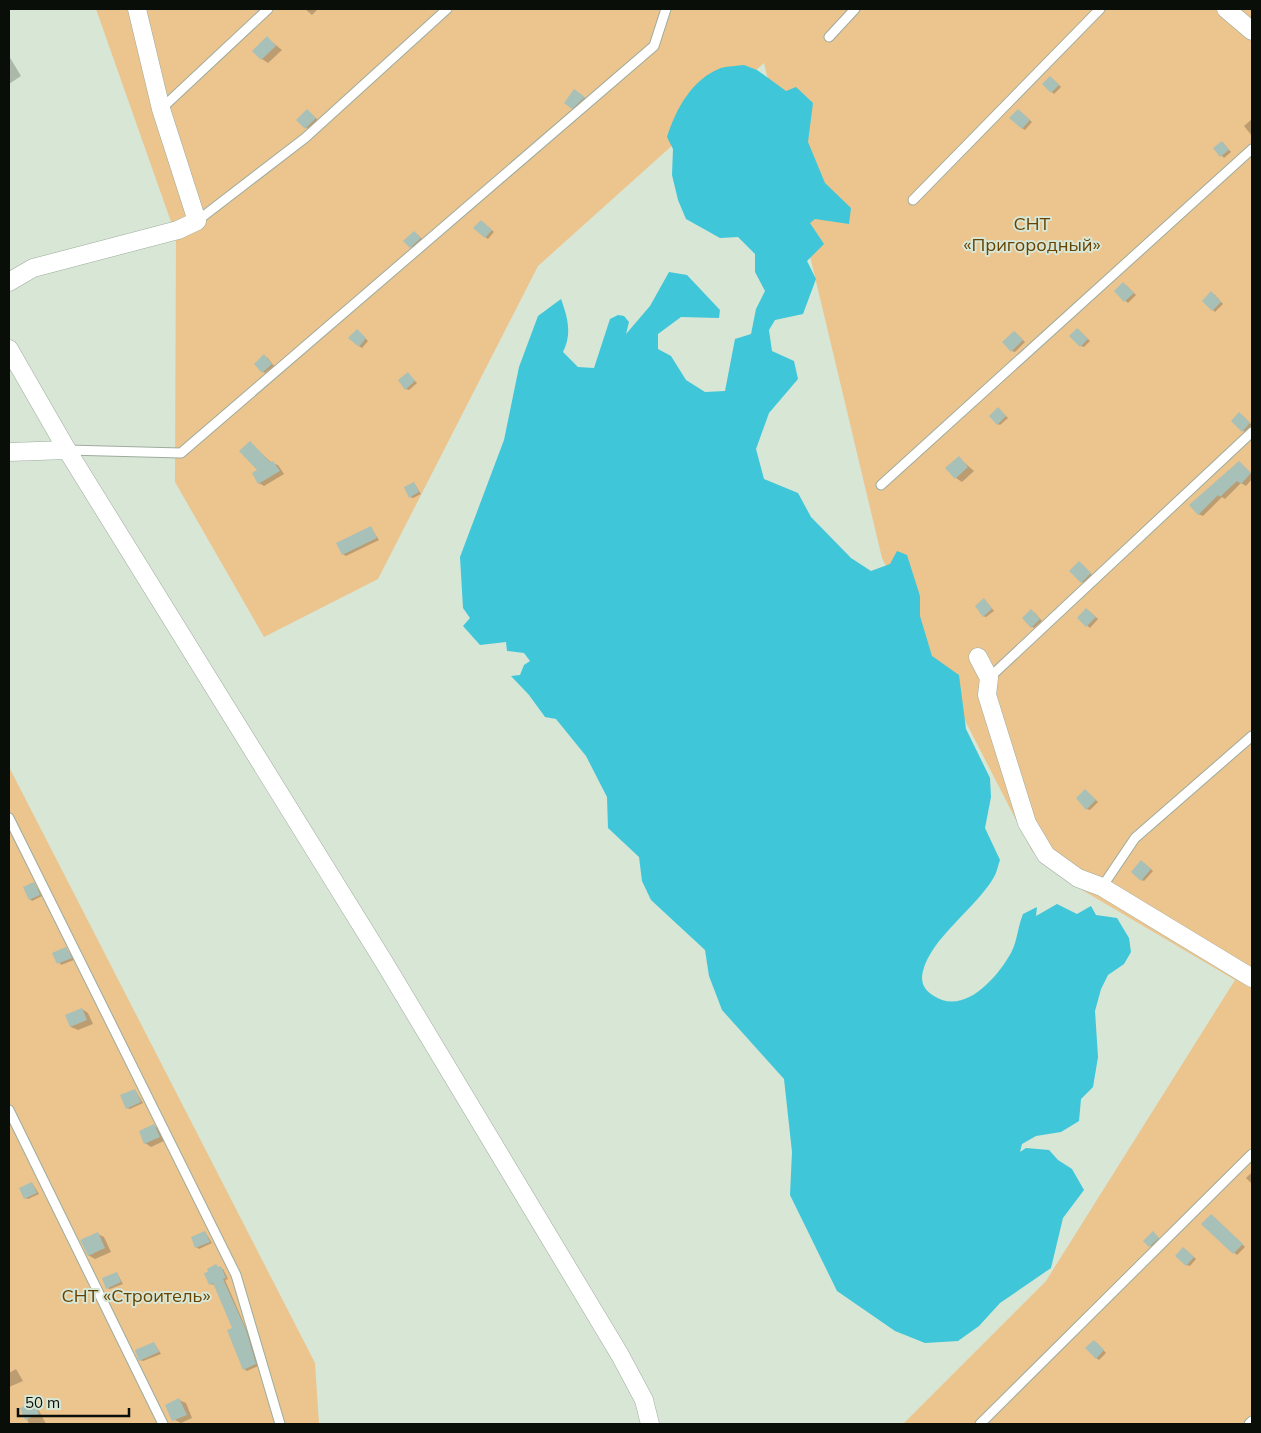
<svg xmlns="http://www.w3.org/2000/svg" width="1261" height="1433" font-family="Mulish,sans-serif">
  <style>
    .green { fill: #ecc48e }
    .water { fill: #3fc6d9 }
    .shadow { fill: #0003 }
    .building { fill: #a7c0b8 }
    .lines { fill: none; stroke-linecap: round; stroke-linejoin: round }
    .lane-casing { stroke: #9eac9c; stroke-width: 11 }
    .street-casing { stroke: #9eac9c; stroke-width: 19 }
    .lane { stroke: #fff; stroke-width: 9 }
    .street { stroke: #fff; stroke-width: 18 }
    .labels { text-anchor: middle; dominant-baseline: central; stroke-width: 4; stroke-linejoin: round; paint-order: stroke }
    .park-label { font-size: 18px; fill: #674300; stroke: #d7e6d5 }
  </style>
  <rect width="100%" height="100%" fill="#d7e6d5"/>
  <g class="green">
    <polygon points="96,9 1252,9 1252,1424 903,1424 1046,1281 1235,980 1072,884 1032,851 974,738 882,558 764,63 538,266 378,579 264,637 175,482 176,236"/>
    <polygon points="9,767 315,1363 319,1424 9,1424"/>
  </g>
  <path class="water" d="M744,65l13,5 29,21 10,-4 17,16 -5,39 17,41 26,25 -2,16 -34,-5 -5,4 14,21 -17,17 9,18 -13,35 -28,6 -6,10 3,21 22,10 4,18 -29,34 -13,36 8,30 34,14 13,24 40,41 20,13 19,-7 7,-13 10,4 13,41v20l12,40 27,19 7,54 24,49 1,19 -6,31 15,32c-2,5 -3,12 -6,17 -17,30 -63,61 -71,94 -3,11 1,19 11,25 30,20 63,-18 77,-43 6,-11 7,-27 12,-39l14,-7 -1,9 21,-12 20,10 14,-8 5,9 21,3 12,20 2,14 -7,12 -16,11 -7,14 -6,22 3,46 -5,30 -12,12 -2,22 -18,11 -25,4 -14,8 -2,8 6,-4 23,2 9,10 14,9 12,21 -21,28 -12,50 -51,35 -21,23 -21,15 -33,2 -30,-12 -58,-40 -47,-96 2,-43 -8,-73 -62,-69 -13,-34 -4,-26 -54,-50 -9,-19 -3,-24 -31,-29 -1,-31 -21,-41 -30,-37 -11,-2 -16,-22 -18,-19 9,-1 4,-10 6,-4 -6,-8 -17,-2 -1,-9 -26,3 -17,-19 7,-8 -7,-10 -3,-51 44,-117 15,-73 19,-51 23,-17c7,19 11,35 2,53l15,15 16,1 16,-49 8,-4 6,1 5,6 -3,12 24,-28 19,-34 18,3 33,35 -1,8 -38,-1 -23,17v15l13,7 15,24 19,12 20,-1 10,-52 16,-5 5,-25 9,-18 -10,-19v-18l-17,-17 -18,1 -34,-19 -8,-19 -6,-25 1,-26 -6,-12c9,-28 25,-58 54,-69 7,-2 16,-2 23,-3z"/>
  <g class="shadow">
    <polygon points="305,9 318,9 312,15"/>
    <polygon points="267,38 282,50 268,63 262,59"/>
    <polygon points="9,56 21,76 9,84"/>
    <polygon points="1053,79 1061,87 1054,94 1052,92"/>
    <polygon points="577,92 586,99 575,109 572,108"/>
    <polygon points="307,110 318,120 309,130 298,120"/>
    <polygon points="1021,112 1032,122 1025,130 1022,128"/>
    <polygon points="1252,119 1252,136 1244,126"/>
    <polygon points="1224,144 1231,152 1224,158 1215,148"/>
    <polygon points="481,221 494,232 488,239 485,237"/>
    <polygon points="417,234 423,240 413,248 411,247"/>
    <polygon points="1126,285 1136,295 1128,303 1115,291"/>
    <polygon points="1214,294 1223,304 1215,312 1213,310"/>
    <polygon points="1078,329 1090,341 1084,347 1081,346"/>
    <polygon points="359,332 368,341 362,348 359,346"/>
    <polygon points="1015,332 1025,342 1015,352 1012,351"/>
    <polygon points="267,357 274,366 265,373 263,372"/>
    <polygon points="408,374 417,383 409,390 406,389"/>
    <polygon points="998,408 1008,418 1000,425 998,424"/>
    <polygon points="1242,415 1252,425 1245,432 1242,430"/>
    <polygon points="250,443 272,463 278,465 284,474 264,486 259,483 259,470"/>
    <polygon points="959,458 974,471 962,482 956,478"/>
    <polygon points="1239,462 1252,474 1252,479 1246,486 1241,483 1225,499 1222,497 1203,516 1198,514"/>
    <polygon points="414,483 421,494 413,498 410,497"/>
    <polygon points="371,528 379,540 346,556 343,554"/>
    <polygon points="1082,564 1092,575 1084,583 1082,582"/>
    <polygon points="985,600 994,611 986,617 983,616"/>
    <polygon points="1089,611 1098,619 1090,628 1078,618"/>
    <polygon points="1034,612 1042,621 1034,628 1032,627"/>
    <polygon points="1086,791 1098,802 1090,810 1087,809"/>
    <polygon points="1144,863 1153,871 1144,881 1142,880"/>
    <polygon points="34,883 42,896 32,901 30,899"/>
    <polygon points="66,948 74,960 61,965 54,954"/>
    <polygon points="82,1009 88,1013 93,1024 78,1030 71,1027 67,1016"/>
    <polygon points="135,1090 143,1103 130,1109 127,1108"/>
    <polygon points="154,1126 161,1130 166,1140 151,1147 145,1143"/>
    <polygon points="1252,1172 1252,1184 1246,1178"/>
    <polygon points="32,1183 39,1194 28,1199 25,1198"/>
    <polygon points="1214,1217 1245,1247 1237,1255 1203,1224"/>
    <polygon points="205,1232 212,1243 199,1249 196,1247"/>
    <polygon points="98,1234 104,1237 111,1252 95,1259 88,1255"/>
    <polygon points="1155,1235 1161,1240 1153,1248 1145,1241"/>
    <polygon points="1186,1250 1196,1259 1190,1266 1187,1265"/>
    <polygon points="216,1266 223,1269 228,1279 225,1280 248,1333 258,1366 247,1371 244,1369 234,1329 215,1285 210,1284"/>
    <polygon points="117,1273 123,1284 110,1289 107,1288"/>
    <polygon points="154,1343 161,1354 143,1361 140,1360"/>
    <polygon points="1097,1343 1106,1353 1099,1360 1096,1358"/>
    <polygon points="16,1369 23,1381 9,1387 9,1373"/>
    <polygon points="179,1400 186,1403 192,1418 181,1423 175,1420"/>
    <polygon points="34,1403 36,1405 46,1424 29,1424 22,1408"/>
  </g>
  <g class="building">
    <polygon points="267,36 276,46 261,60 252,51"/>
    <polygon points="1050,76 1059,85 1051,93 1042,84"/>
    <polygon points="574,89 585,97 572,109 564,103"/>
    <polygon points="307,109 316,118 305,129 296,120"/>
    <polygon points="1018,109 1030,120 1022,129 1009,118"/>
    <polygon points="1222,141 1229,150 1220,157 1213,148"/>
    <polygon points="481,220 492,230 485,238 473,228"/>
    <polygon points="414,231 421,238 410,248 403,241"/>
    <polygon points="1123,282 1134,293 1124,302 1114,291"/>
    <polygon points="1211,291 1221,302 1212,311 1202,301"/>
    <polygon points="1077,328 1088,339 1080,347 1069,336"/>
    <polygon points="357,329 366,338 359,347 348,338"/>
    <polygon points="1014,331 1023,340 1011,352 1002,342"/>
    <polygon points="264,354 272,364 262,373 254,364"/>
    <polygon points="408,372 415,381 405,390 398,380"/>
    <polygon points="998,407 1006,416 997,425 989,416"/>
    <polygon points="1239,412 1250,423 1242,432 1231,421"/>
    <polygon points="250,441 270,462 273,461 280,471 258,484 252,473 257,470 239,451"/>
    <polygon points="959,456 968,467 955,479 945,468"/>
    <polygon points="1239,461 1251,473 1241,484 1237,481 1220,497 1218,495 1198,515 1189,505"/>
    <polygon points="414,482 419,492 409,498 404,487"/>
    <polygon points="371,526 377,538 342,555 336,543"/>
    <polygon points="1079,561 1091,573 1081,583 1069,571"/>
    <polygon points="984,598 992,609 983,617 975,606"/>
    <polygon points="1086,608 1096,617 1086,627 1077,618"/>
    <polygon points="1031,609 1040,619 1031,628 1022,618"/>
    <polygon points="1085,789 1096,800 1086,810 1076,798"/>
    <polygon points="1141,860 1151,869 1141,881 1131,872"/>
    <polygon points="34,882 40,895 29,900 23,887"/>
    <polygon points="66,947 72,958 57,964 52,953"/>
    <polygon points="82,1008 87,1020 70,1027 65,1015"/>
    <polygon points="135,1089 141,1102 126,1109 120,1095"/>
    <polygon points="154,1124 160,1137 144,1144 139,1131"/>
    <polygon points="32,1182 37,1193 24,1199 19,1188"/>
    <polygon points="1211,1214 1243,1244 1233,1254 1201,1224"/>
    <polygon points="205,1231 210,1242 195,1248 191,1237"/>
    <polygon points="1153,1231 1159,1238 1149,1247 1143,1241"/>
    <polygon points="98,1232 105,1248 88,1256 80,1240"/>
    <polygon points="1183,1247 1194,1257 1186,1266 1175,1256"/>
    <polygon points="216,1264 218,1267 221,1266 226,1278 223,1279 246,1330 256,1364 243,1370 227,1330 232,1328 213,1283 209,1285 204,1273 208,1272 207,1269"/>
    <polygon points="117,1272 121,1282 106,1289 102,1278"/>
    <polygon points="1094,1340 1104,1350 1096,1359 1085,1348"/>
    <polygon points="154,1342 159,1352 139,1361 135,1350"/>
    <polygon points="179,1398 187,1415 172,1421 165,1405"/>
    <polygon points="34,1402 39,1414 25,1420 20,1408"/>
  </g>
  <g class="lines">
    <g class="lane-casing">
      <g id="lane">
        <polyline points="829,37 855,9"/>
        <polyline points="161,109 268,9"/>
        <polyline points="913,200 1100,9"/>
        <polyline points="197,221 305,138 447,9"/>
        <polyline points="67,450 181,453 654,46 666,9"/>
        <polyline points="881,485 1252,149"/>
        <polyline points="989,678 1252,432"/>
        <polyline points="9,818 236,1275 280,1424"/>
        <polyline points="1102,887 1135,838 1252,736"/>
        <polyline points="9,1110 163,1424"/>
        <polyline points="980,1424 1252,1154"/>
        <polyline points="1249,1424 1252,1421"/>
      </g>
    </g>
    <g class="street-casing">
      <g id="street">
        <polyline points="1226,9 1252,31"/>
        <polyline points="9,282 33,268 178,230 197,221 161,109 137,9"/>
        <polyline points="9,349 67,450"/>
        <polyline points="9,452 67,450 384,962 620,1355 644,1400 650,1424"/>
        <polyline points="978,657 989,678 987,695 1027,823 1046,855 1078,878 1102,887 1252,978"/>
      </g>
    </g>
    <use href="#lane" class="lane"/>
    <use href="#street" class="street"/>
  </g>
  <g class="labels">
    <g class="park-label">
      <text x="1032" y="223">СНТ<tspan x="1032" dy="21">«Пригородный»</tspan></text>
      <text x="136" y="1295">СНТ «Строитель»</text>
    </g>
  </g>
  <rect width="1261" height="1433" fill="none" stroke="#090e08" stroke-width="20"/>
  <path d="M18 1408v8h111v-8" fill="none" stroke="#090e08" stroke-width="2.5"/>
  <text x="25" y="1408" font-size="15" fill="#090e08" stroke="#d7e6d5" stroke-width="4" paint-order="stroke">50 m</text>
</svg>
